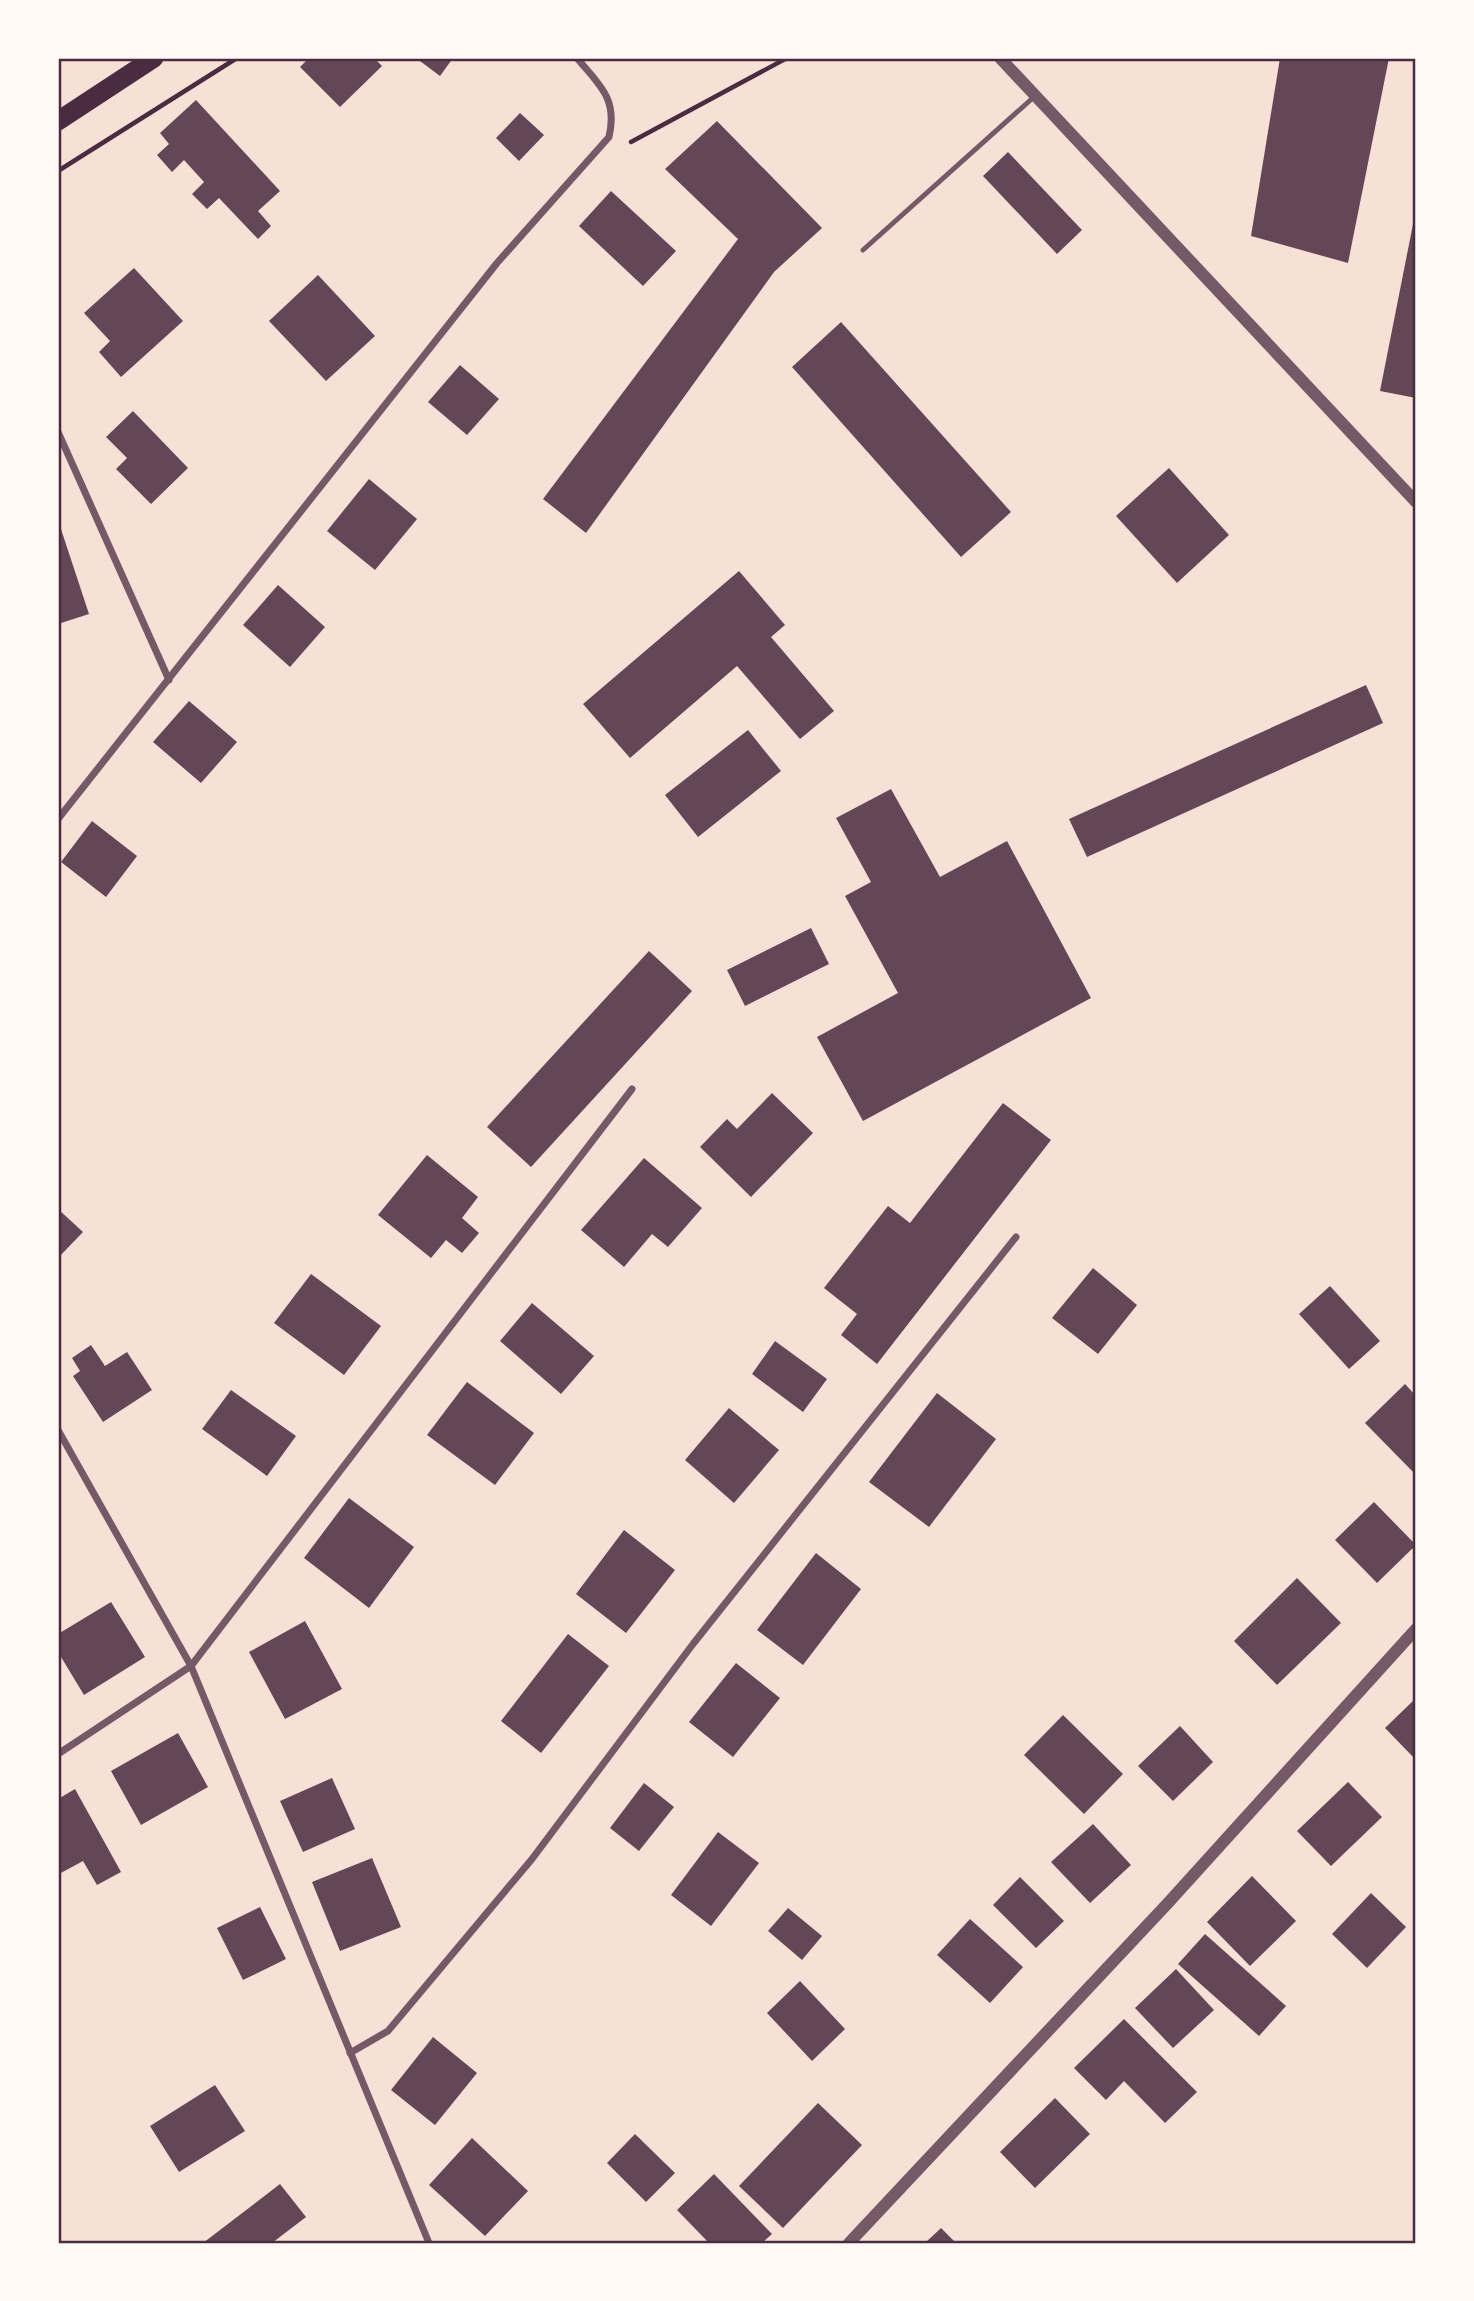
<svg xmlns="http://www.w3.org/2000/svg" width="1474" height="2301" font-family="Montserrat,sans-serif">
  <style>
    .building { fill: #644757 }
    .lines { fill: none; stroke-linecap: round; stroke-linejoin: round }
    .path { stroke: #4a2c40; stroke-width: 4.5 }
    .service { stroke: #755966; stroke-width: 5 }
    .minor { stroke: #755966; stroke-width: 7 }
    .tertiary { stroke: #755966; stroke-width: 12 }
    .trunk { stroke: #4a2c40; stroke-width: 19 }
    .neatline { fill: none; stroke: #4a2c40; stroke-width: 2.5 }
  </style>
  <rect width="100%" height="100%" fill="#f7e1d7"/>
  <g class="building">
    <polygon points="309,58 374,58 382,66 340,107 300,67"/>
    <polygon points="416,58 453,58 440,76"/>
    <polygon points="1280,58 1389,58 1348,263 1251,236"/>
    <polygon points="196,100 280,191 258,211 271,226 258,239 219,198 207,209 192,194 204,182 184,160 172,172 157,155 169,144 160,133"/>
    <polygon points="520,113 544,135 519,161 496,138"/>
    <polygon points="717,121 822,228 774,272 586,533 543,499 738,239 665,169"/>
    <polygon points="1008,152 1082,230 1057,254 983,176"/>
    <polygon points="611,191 676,251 643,286 579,226"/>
    <polygon points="1415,214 1416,214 1416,398 1380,391"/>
    <polygon points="134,268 183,321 121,377 99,352 110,341 84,313"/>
    <polygon points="318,275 375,336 326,381 269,321"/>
    <polygon points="841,322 1011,512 961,557 792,367"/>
    <polygon points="460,365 499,399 467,435 428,402"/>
    <polygon points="133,411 188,468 151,504 116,469 127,458 106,437"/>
    <polygon points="1169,468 1229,535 1177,583 1116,516"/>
    <polygon points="369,479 417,519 375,570 327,531"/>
    <polygon points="58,520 89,614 58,624"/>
    <polygon points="739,571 785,625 771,637 834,711 800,739 737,666 630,758 583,704"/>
    <polygon points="278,585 325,627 290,667 243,625"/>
    <polygon points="1366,685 1383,723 1087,857 1069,819"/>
    <polygon points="189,701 237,742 201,783 153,742"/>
    <polygon points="748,730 781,771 698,837 665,795"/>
    <polygon points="891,789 940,877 1007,841 1091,998 863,1121 817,1037 898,993 845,896 871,882 836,818"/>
    <polygon points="92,821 137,856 106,897 61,862"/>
    <polygon points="811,928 829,964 745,1006 727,970"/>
    <polygon points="649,951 692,991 531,1167 487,1127"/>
    <polygon points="772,1093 813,1133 751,1197 700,1147 727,1119 737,1129"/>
    <polygon points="1003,1103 1051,1140 877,1364 841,1335 857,1314 824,1288 888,1206 910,1223"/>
    <polygon points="427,1155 478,1197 462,1218 479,1233 462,1253 446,1240 431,1258 378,1215"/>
    <polygon points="644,1158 702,1208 668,1247 652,1234 624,1267 581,1230"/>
    <polygon points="58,1209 83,1232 58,1258"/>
    <polygon points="1093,1268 1137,1305 1098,1354 1052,1318"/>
    <polygon points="311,1274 381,1326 344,1375 274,1323"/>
    <polygon points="1330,1286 1380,1341 1349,1369 1299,1314"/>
    <polygon points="532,1303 594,1356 561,1394 500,1341"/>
    <polygon points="775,1341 827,1379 803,1412 752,1374"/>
    <polygon points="91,1345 105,1366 127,1352 152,1390 103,1422 73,1376 80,1371 72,1358"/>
    <polygon points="467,1382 534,1433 495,1485 427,1435"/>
    <polygon points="1405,1384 1416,1396 1416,1475 1365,1423"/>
    <polygon points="231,1390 296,1436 267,1476 202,1429"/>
    <polygon points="937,1393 996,1439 929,1527 869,1482"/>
    <polygon points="729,1408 779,1450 734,1503 685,1460"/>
    <polygon points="349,1498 414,1547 369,1608 304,1558"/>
    <polygon points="1374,1502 1416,1545 1377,1583 1335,1540"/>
    <polygon points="624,1530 675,1570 626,1633 576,1594"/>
    <polygon points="816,1553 861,1589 803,1665 757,1630"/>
    <polygon points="1297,1578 1341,1623 1277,1685 1234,1641"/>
    <polygon points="111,1602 145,1657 84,1695 58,1652 58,1634"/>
    <polygon points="305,1621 342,1689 285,1719 249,1652"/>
    <polygon points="568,1634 609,1666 541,1753 501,1721"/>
    <polygon points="736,1663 780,1698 733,1757 689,1722"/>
    <polygon points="1416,1698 1416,1760 1385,1728"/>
    <polygon points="1063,1715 1123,1774 1084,1814 1024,1755"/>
    <polygon points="1180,1726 1213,1762 1173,1801 1138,1766"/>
    <polygon points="178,1733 208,1787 141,1825 111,1771"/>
    <polygon points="332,1778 355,1829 303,1852 280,1801"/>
    <polygon points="1348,1782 1382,1817 1331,1866 1297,1831"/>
    <polygon points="644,1783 674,1807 639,1851 610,1828"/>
    <polygon points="75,1789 121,1872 97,1885 83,1861 59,1874 58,1873 58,1799"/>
    <polygon points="1093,1824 1131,1865 1090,1903 1051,1862"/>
    <polygon points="718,1832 759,1863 711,1926 671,1895"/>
    <polygon points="372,1858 401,1927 340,1951 312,1882"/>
    <polygon points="1252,1876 1296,1921 1250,1966 1207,1922"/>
    <polygon points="1020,1877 1064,1921 1036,1948 993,1905"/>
    <polygon points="1371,1893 1406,1927 1367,1968 1332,1934"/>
    <polygon points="260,1907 286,1959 243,1980 217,1928"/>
    <polygon points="788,1908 822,1936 802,1960 768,1931"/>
    <polygon points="970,1919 1023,1967 990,2003 937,1955"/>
    <polygon points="1205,1934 1286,2006 1259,2036 1178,1964"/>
    <polygon points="1176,1969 1214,2010 1173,2048 1135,2008"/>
    <polygon points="800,1981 845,2029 812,2061 767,2013"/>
    <polygon points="1124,2019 1197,2092 1165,2123 1124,2081 1106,2100 1074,2068"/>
    <polygon points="433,2037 477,2073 435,2125 391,2090"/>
    <polygon points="215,2085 245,2131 179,2172 150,2126"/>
    <polygon points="1055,2098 1090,2134 1035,2188 1000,2152"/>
    <polygon points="818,2103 862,2145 783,2228 739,2186"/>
    <polygon points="635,2134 675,2173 646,2202 607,2163"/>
    <polygon points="472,2138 528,2191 485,2236 429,2185"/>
    <polygon points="714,2174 772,2234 762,2243 709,2243 677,2210"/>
    <polygon points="280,2184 306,2217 272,2243 203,2243"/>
    <polygon points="941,2228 956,2243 925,2243"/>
  </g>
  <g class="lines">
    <g class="path">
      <polyline points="631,142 787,58"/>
      <polyline points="58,171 237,58"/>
    </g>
    <polyline class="service" points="863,250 1035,96"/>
    <g class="minor">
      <polyline points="58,432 169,680"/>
      <path d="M58,819l439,-556 112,-126c9,-39 -10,-52 -32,-79"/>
      <polyline points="58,1430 191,1666 429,2243"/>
      <polyline points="58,1754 191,1666 632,1089"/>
      <polyline points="350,2053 388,2031 532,1859 693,1644 1016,1237"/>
    </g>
    <g class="tertiary">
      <polyline points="1000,58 1416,502"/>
      <polyline points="849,2243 1168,1903 1416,1629"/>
    </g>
    <polyline class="trunk" points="58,121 154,58"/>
  </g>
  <rect width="1474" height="2301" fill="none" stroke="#fffaf5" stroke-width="119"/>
  <rect x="60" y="60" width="1354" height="2182" class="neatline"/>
</svg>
